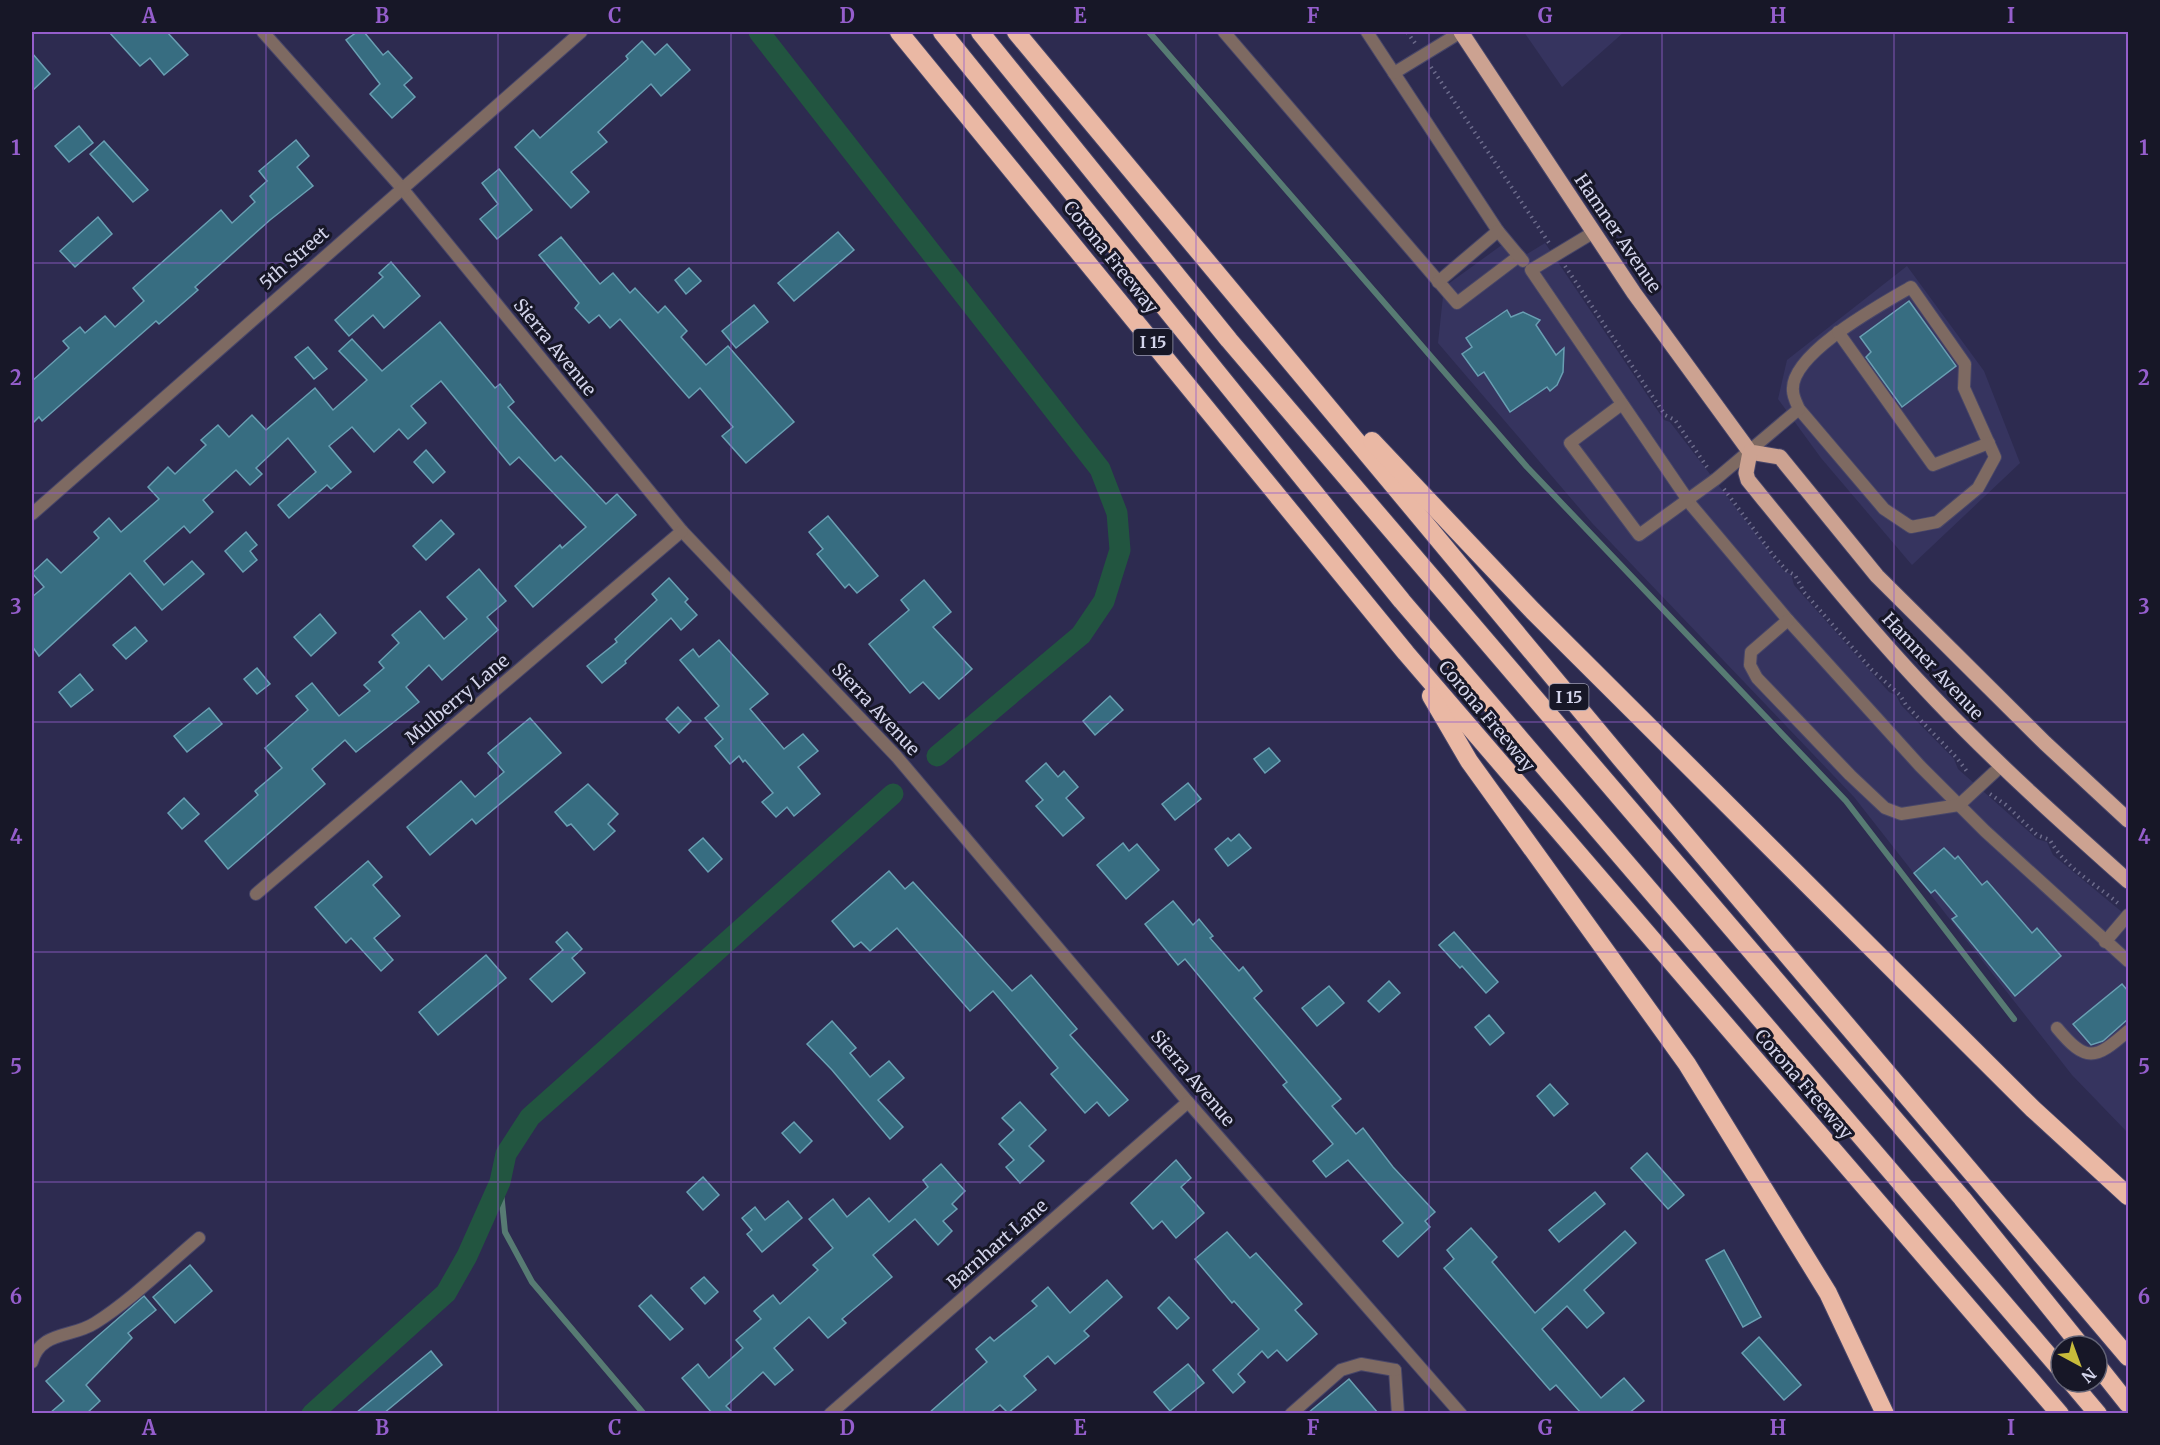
<svg xmlns="http://www.w3.org/2000/svg" width="2160" height="1445" font-family="Merriweather,serif">
  <style>
    .built { fill: #36345f }
    .lines { fill: none; stroke-linecap: round; stroke-linejoin: round }
    .stream { stroke: #577b73; stroke-width: 6 }
    .canal { stroke: #225540; stroke-width: 21 }
    .building { fill: #376d81; stroke: #699fb3; stroke-width: 1.5 }
    .service-casing { stroke: #484669; stroke-width: 14 }
    .minor-casing { stroke: #484669; stroke-width: 14 }
    .primary-casing { stroke: #484669; stroke-width: 17 }
    .motorway-casing { stroke: #484669; stroke-width: 20 }
    .path { stroke: #6d6c8c; stroke-width: 4; stroke-dasharray: 1.5 4.5; stroke-linecap: butt }
    .service { stroke: #7e6a62; stroke-width: 12 }
    .minor { stroke: #7e6a62; stroke-width: 12 }
    .primary { stroke: #cca291; stroke-width: 15 }
    .motorway { stroke: #eab8a4; stroke-width: 18 }
    .grid { fill: none; stroke: #955ecc; stroke-width: 1.5; stroke-opacity: 0.55 }
    .labels { text-anchor: middle; dominant-baseline: central; stroke-width: 6; stroke-linejoin: round; paint-order: stroke }
    .shield { fill: #171727; stroke: #9b9bb0; stroke-width: 1.5 }
    .shield-label { font-size: 16px; font-weight: bold; fill: #d3d4eb }
    .street-label { font-size: 18px; fill: #d3d4eb; stroke: #171727 }
    .neatline { fill: none; stroke: #955ecc; stroke-width: 2 }
    .grid-label { font-size: 20px; text-anchor: middle; font-weight: bold; fill: #955ecc }
  </style>
  <rect width="100%" height="100%" fill="#2d2b50"/>
  <g class="built">
    <polygon points="1524,32 1624,32 1562,87"/>
    <polygon points="1510,239 1527,254 1545,243 1664,420 1670,422 1769,551 1770,555 1785,572 1791,574 1794,585 1889,692 1896,695 1901,705 1954,759 1958,769 2037,839 2047,842 2053,855 2128,917 2128,1133 2072,1075 1854,797 1592,523 1438,343 1444,287"/>
    <polygon points="1907,266 1984,371 2020,463 1912,565 1821,458 1778,399 1787,360"/>
  </g>
  <g class="lines">
    <g class="stream">
      <polyline points="1149,32 1527,467 1846,801 2014,1019"/>
      <polyline points="500,1182 505,1232 532,1282 644,1414"/>
    </g>
    <g class="canal">
      <polyline points="759,32 1100,469 1117,513 1120,550 1104,601 1081,635 937,756"/>
      <polyline points="312,1414 446,1293 467,1256 500,1182 506,1154 530,1117 893,794"/>
    </g>
  </g>
  <g class="building">
    <polygon points="109,32 167,32 188,55 164,75 150,58 140,66"/>
    <polygon points="357,32 364,32 383,55 388,51 412,78 404,85 415,97 392,118 370,94 380,84 346,40"/>
    <polygon points="642,41 655,55 667,44 690,70 661,96 651,84 598,132 607,142 571,172 589,192 571,208 515,147 533,130 540,138 628,59 626,56"/>
    <polygon points="32,53 50,74 32,91"/>
    <polygon points="79,126 93,143 69,162 55,146"/>
    <polygon points="296,140 309,156 297,167 313,186 270,220 195,287 198,290 159,324 156,321 42,421 39,417 32,424 32,381 69,348 63,341 80,327 85,333 105,316 115,327 144,301 133,288 221,210 232,223 255,202 250,196 267,181 259,171"/>
    <polygon points="104,141 148,190 133,202 90,154"/>
    <polygon points="499,169 532,210 497,239 480,219 498,204 482,183"/>
    <polygon points="98,217 112,234 75,267 60,251"/>
    <polygon points="838,232 854,250 794,301 778,283"/>
    <polygon points="561,237 600,284 613,273 630,293 635,288 658,313 665,306 687,331 681,337 706,365 728,346 794,422 746,463 722,436 733,427 700,388 689,398 620,319 610,328 599,315 589,323 575,308 579,303 539,255"/>
    <polygon points="391,262 420,296 384,328 373,315 349,336 335,320 383,277 379,273"/>
    <polygon points="689,268 701,281 686,294 675,280"/>
    <polygon points="1909,301 1956,366 1902,407 1866,357 1871,352 1860,337"/>
    <polygon points="754,305 768,322 736,348 722,331"/>
    <polygon points="1507,310 1511,317 1523,312 1540,320 1536,325 1556,355 1564,348 1563,372 1557,385 1550,391 1547,387 1510,412 1484,372 1478,376 1462,354 1472,347 1466,338"/>
    <polygon points="440,322 495,388 500,384 514,402 508,407 555,461 561,456 606,504 617,494 636,515 533,607 515,586 560,545 562,548 586,527 519,457 510,465 441,381 411,406 426,423 408,439 399,429 374,452 352,427 329,446 351,472 331,489 327,485 289,518 278,505 316,472 288,438 256,468 262,474 250,485 236,470 203,500 213,512 190,533 184,526 144,561 164,585 192,561 204,574 162,610 130,573 39,656 32,646 32,597 44,587 32,573 47,559 61,573 99,538 94,532 109,518 121,532 159,499 148,487 168,467 175,474 206,445 201,440 218,425 229,437 252,415 266,430 315,388 333,410 367,380 339,351 352,339 382,371"/>
    <polygon points="308,347 327,369 314,379 295,357"/>
    <polygon points="426,450 445,472 433,483 414,462"/>
    <polygon points="828,516 878,576 857,593 849,584 845,588 817,554 823,549 809,532"/>
    <polygon points="441,520 454,534 426,560 413,546"/>
    <polygon points="246,532 257,545 250,551 257,560 243,572 225,551"/>
    <polygon points="479,569 506,601 487,617 498,630 442,680 429,665 406,687 419,702 356,752 345,740 312,769 325,784 228,869 205,841 258,795 255,791 282,768 265,748 308,710 296,696 312,683 339,716 370,691 364,685 384,668 379,662 399,643 392,635 420,611 444,639 467,619 447,597"/>
    <polygon points="669,578 688,599 685,602 697,615 681,630 671,618 625,661 626,663 602,683 587,666 617,642 615,639 657,600 652,594"/>
    <polygon points="924,580 951,612 933,627 972,669 939,699 923,682 910,693 869,644 909,610 901,600"/>
    <polygon points="320,614 336,633 311,656 294,637"/>
    <polygon points="135,627 147,641 126,659 113,645"/>
    <polygon points="719,640 768,694 750,709 784,749 803,734 818,751 798,767 820,794 794,816 787,807 776,817 762,802 773,793 745,760 743,762 739,756 730,764 715,746 723,739 705,718 719,706 680,660 693,649 699,657"/>
    <polygon points="257,668 270,684 257,694 244,679"/>
    <polygon points="80,674 93,690 71,707 59,692"/>
    <polygon points="1110,696 1123,710 1095,735 1083,721"/>
    <polygon points="678,707 691,721 679,733 666,719"/>
    <polygon points="209,708 222,724 187,752 174,736"/>
    <polygon points="530,718 561,753 476,824 472,819 430,855 407,827 461,781 475,797 504,772 488,753"/>
    <polygon points="1269,748 1280,761 1265,773 1254,759"/>
    <polygon points="1046,763 1058,777 1064,771 1078,787 1066,798 1084,818 1063,836 1036,806 1043,800 1026,781"/>
    <polygon points="1188,783 1201,799 1175,820 1162,804"/>
    <polygon points="588,784 618,814 608,824 615,831 594,850 571,824 567,826 555,812"/>
    <polygon points="184,798 199,814 182,829 168,813"/>
    <polygon points="1239,834 1251,848 1228,866 1215,849 1228,838 1231,841"/>
    <polygon points="703,838 722,859 708,872 689,850"/>
    <polygon points="1123,843 1129,851 1137,844 1159,870 1126,899 1097,865"/>
    <polygon points="1944,848 1955,859 1958,856 1982,885 1987,881 2032,933 2037,928 2061,956 2015,996 1952,919 1957,916 1935,890 1931,893 1914,873"/>
    <polygon points="368,861 382,877 373,885 400,916 374,938 393,960 381,971 351,938 346,943 315,907"/>
    <polygon points="889,871 905,889 913,882 1012,991 1031,975 1077,1029 1070,1035 1128,1100 1109,1116 1097,1102 1085,1113 1051,1074 1058,1068 993,991 970,1011 897,928 870,951 861,942 854,947 832,921"/>
    <polygon points="1173,901 1193,925 1199,919 1213,936 1210,938 1239,971 1243,967 1262,991 1254,998 1341,1099 1332,1106 1356,1134 1363,1128 1393,1167 1435,1212 1425,1221 1430,1227 1398,1257 1383,1241 1403,1223 1348,1160 1326,1177 1313,1161 1333,1144 1283,1085 1287,1082 1185,959 1178,965 1145,924"/>
    <polygon points="567,932 582,949 572,958 585,973 552,1002 530,979 563,950 556,942"/>
    <polygon points="1454,932 1498,982 1486,993 1462,966 1460,968 1439,945"/>
    <polygon points="486,955 506,978 438,1035 419,1012"/>
    <polygon points="1389,981 1400,993 1379,1012 1368,1001"/>
    <polygon points="2122,984 2128,991 2128,1019 2103,1041 2091,1045 2073,1024"/>
    <polygon points="1329,986 1344,1003 1317,1026 1302,1008"/>
    <polygon points="1489,1015 1504,1033 1490,1045 1475,1027"/>
    <polygon points="832,1021 856,1048 850,1053 870,1077 889,1061 904,1078 878,1100 903,1127 890,1139 832,1070 807,1044"/>
    <polygon points="1550,1084 1568,1104 1554,1116 1537,1096"/>
    <polygon points="1020,1102 1046,1130 1029,1146 1044,1161 1020,1183 1006,1167 1014,1160 999,1144 1014,1130 1002,1118"/>
    <polygon points="794,1122 812,1141 800,1153 782,1133"/>
    <polygon points="1647,1153 1684,1195 1668,1209 1631,1168"/>
    <polygon points="1176,1160 1191,1178 1181,1187 1204,1213 1176,1238 1162,1221 1153,1229 1131,1203"/>
    <polygon points="941,1164 965,1191 952,1204 957,1209 943,1221 952,1231 938,1245 915,1219 873,1255 892,1277 842,1319 846,1323 828,1338 809,1317 774,1348 793,1370 775,1385 763,1372 726,1406 733,1413 712,1413 682,1378 698,1364 709,1378 743,1348 736,1340 761,1319 754,1311 773,1295 780,1304 818,1270 813,1265 833,1248 809,1219 833,1199 847,1217 869,1198 889,1222 928,1187 923,1180"/>
    <polygon points="703,1177 719,1195 703,1210 687,1192"/>
    <polygon points="1595,1192 1605,1204 1559,1242 1549,1230"/>
    <polygon points="788,1201 802,1218 762,1252 747,1234 752,1230 742,1218 755,1207 765,1220"/>
    <polygon points="1471,1228 1497,1257 1492,1262 1535,1313 1625,1231 1636,1243 1584,1290 1604,1313 1587,1328 1567,1306 1542,1329 1601,1398 1624,1378 1644,1401 1629,1413 1581,1413 1556,1385 1550,1390 1444,1268 1454,1259 1447,1250"/>
    <polygon points="1227,1232 1250,1258 1256,1253 1302,1304 1295,1310 1317,1334 1287,1361 1277,1350 1268,1358 1262,1351 1238,1374 1245,1382 1233,1393 1213,1370 1259,1329 1234,1301 1232,1303 1195,1259"/>
    <polygon points="1724,1250 1761,1317 1743,1327 1706,1260"/>
    <polygon points="190,1265 212,1291 175,1323 153,1297"/>
    <polygon points="704,1277 718,1292 705,1304 691,1288"/>
    <polygon points="1107,1280 1122,1297 1084,1331 1089,1336 1055,1364 1048,1356 1024,1376 1036,1390 1008,1413 1000,1405 990,1413 929,1413 987,1362 976,1349 990,1337 994,1341 1037,1306 1032,1301 1048,1287 1070,1313"/>
    <polygon points="651,1295 683,1329 670,1340 639,1306"/>
    <polygon points="144,1296 156,1310 128,1333 132,1338 86,1385 100,1401 87,1413 50,1413 64,1401 46,1381"/>
    <polygon points="1169,1297 1189,1318 1177,1329 1158,1308"/>
    <polygon points="1759,1337 1801,1385 1784,1400 1742,1353"/>
    <polygon points="431,1351 442,1365 384,1413 356,1413"/>
    <polygon points="1188,1364 1204,1383 1170,1411 1154,1392"/>
    <polygon points="1349,1379 1378,1413 1308,1413"/>
  </g>
  <g class="lines">
    <g class="service-casing">
      <g id="service">
        <polyline points="1224,32 1457,303 1519,256"/>
        <polyline points="1367,32 1498,231 1523,261"/>
        <polyline points="1394,73 1461,32"/>
        <polyline points="1594,232 1531,270 1692,506 1788,620 1920,766 1985,831 2128,961"/>
        <polyline points="1438,282 1498,231"/>
        <path d="M1911,287l54,77 -1,24 31,69 -17,31 -41,34 -26,5 -27,-18 -85,-100c-2,-5 -6,-12 -6,-18 -4,-37 89,-87 118,-104z"/>
        <polyline points="1838,332 1933,465 1989,443"/>
        <polyline points="1622,404 1570,443 1639,535 1716,479 1799,409"/>
        <polyline points="1788,620 1751,652 1750,665 1757,678 1850,775 1885,808 1901,814 1959,805 2001,766"/>
        <polyline points="2105,942 2128,915"/>
        <path d="M2057,1028c29,35 38,32 71,3"/>
        <path d="M32,1362c8,-31 40,-24 63,-39 35,-22 72,-58 104,-85"/>
        <polyline points="1395,1370 1398,1414"/>
        <polyline points="1291,1414 1341,1370 1361,1364 1395,1370"/>
      </g>
    </g>
    <g class="minor-casing">
      <g id="minor">
        <polyline points="263,32 401,187 682,531 897,757 1188,1102 1461,1414"/>
        <polyline points="32,514 581,32"/>
        <polyline points="256,894 682,531"/>
        <polyline points="830,1414 1188,1102"/>
      </g>
    </g>
    <g class="primary-casing">
      <g id="primary">
        <polyline points="1461,32 1634,293 1750,452 1780,457 1877,576 2045,743 2128,820"/>
        <path d="M1750,452l-4,21 2,7c61,75 122,151 189,221 61,64 126,122 191,180"/>
      </g>
    </g>
    <g class="motorway-casing">
      <g id="motorway">
        <polyline points="899,32 1406,653 2060,1414"/>
        <polyline points="942,32 1402,601 2061,1370"/>
        <polyline points="980,32 1229,340 1962,1198 2081,1346"/>
        <polyline points="1016,32 1622,760 2128,1357"/>
        <polyline points="1372,441 1533,611 2033,1109 2128,1196"/>
        <polyline points="1431,696 1469,761 1687,1064 1828,1293 1885,1414"/>
        <polyline points="2097,1365 2128,1404"/>
        <polyline points="2071,1382 2098,1414"/>
      </g>
    </g>
    <g class="path">
      <polyline points="1407,32 1415,43"/>
      <polyline points="1431,67 1549,243"/>
      <polyline points="1565,266 1665,415 1675,420 1707,467"/>
      <polyline points="1724,489 1773,555 1787,571 1795,575 1804,592 1872,670 1900,695 1906,705 1956,757 1969,774"/>
      <path d="M1990,794l16,11 31,30 13,5c15,28 46,44 69,64"/>
    </g>
    <use href="#service" class="service"/>
    <use href="#minor" class="minor"/>
    <use href="#primary" class="primary"/>
    <use href="#motorway" class="motorway"/>
  </g>
  <path class="grid" d="M266,32v1382M498,32v1382M731,32v1382M964,32v1382M1196,32v1382M1429,32v1382M1662,32v1382M1894,32v1382M32,263h2096M32,493h2096M32,722h2096M32,952h2096M32,1182h2096"/>
  <g class="labels">
    <g class="shield">
      <rect x="1133.5" y="329" width="39" height="26" rx="4.5"/>
      <rect x="1549.5" y="684" width="39" height="26" rx="4.5"/>
    </g>
    <g class="shield-label">
      <text x="1153" y="342">I 15</text>
      <text x="1569" y="697">I 15</text>
    </g>
    <g class="street-label">
      <text transform="translate(1618 233) rotate(56)">Hamner Avenue</text>
      <text transform="translate(1111 257) rotate(51)">Corona Freeway</text>
      <text transform="translate(294 258) rotate(-41)">5th Street</text>
      <text transform="translate(555 347) rotate(51)">Sierra Avenue</text>
      <text transform="translate(1933 666) rotate(47)">Hamner Avenue</text>
      <text transform="translate(457 699) rotate(-40)">Mulberry Lane</text>
      <text transform="translate(876 709) rotate(47)">Sierra Avenue</text>
      <text transform="translate(1487 716) rotate(50)">Corona Freeway</text>
      <text transform="translate(1193 1078) rotate(50)">Sierra Avenue</text>
      <text transform="translate(1804 1084) rotate(49)">Corona Freeway</text>
      <text transform="translate(997 1244) rotate(-41)">Barnhart Lane</text>
    </g>
  </g>
  <rect width="2160" height="1445" fill="none" stroke="#171727" stroke-width="66"/>
  <g transform="translate(2079 1364) rotate(139)"><circle r="28" fill="#171727" stroke="#626375" stroke-width="1.5"/>
  <path d="M0-4.5L10 22L0 15L-10 22Z" fill="#c8bb3b"/>
  <text y="-9" font-size="16" font-weight="bold" text-anchor="middle" fill="#d3d4eb">N</text>
  </g>
  <rect x="33" y="33" width="2094" height="1379" class="neatline"/>
  <g class="grid-label">
    <text x="149" y="23">A</text>
    <text x="382" y="23">B</text>
    <text x="615" y="23">C</text>
    <text x="847" y="23">D</text>
    <text x="1080" y="23">E</text>
    <text x="1313" y="23">F</text>
    <text x="1545" y="23">G</text>
    <text x="1778" y="23">H</text>
    <text x="2011" y="23">I</text>
    <text x="16" y="155">1</text>
    <text x="2144" y="155">1</text>
    <text x="16" y="385">2</text>
    <text x="2144" y="385">2</text>
    <text x="16" y="614">3</text>
    <text x="2144" y="614">3</text>
    <text x="16" y="844">4</text>
    <text x="2144" y="844">4</text>
    <text x="16" y="1074">5</text>
    <text x="2144" y="1074">5</text>
    <text x="16" y="1304">6</text>
    <text x="2144" y="1304">6</text>
    <text x="149" y="1435">A</text>
    <text x="382" y="1435">B</text>
    <text x="615" y="1435">C</text>
    <text x="847" y="1435">D</text>
    <text x="1080" y="1435">E</text>
    <text x="1313" y="1435">F</text>
    <text x="1545" y="1435">G</text>
    <text x="1778" y="1435">H</text>
    <text x="2011" y="1435">I</text>
  </g>
</svg>
